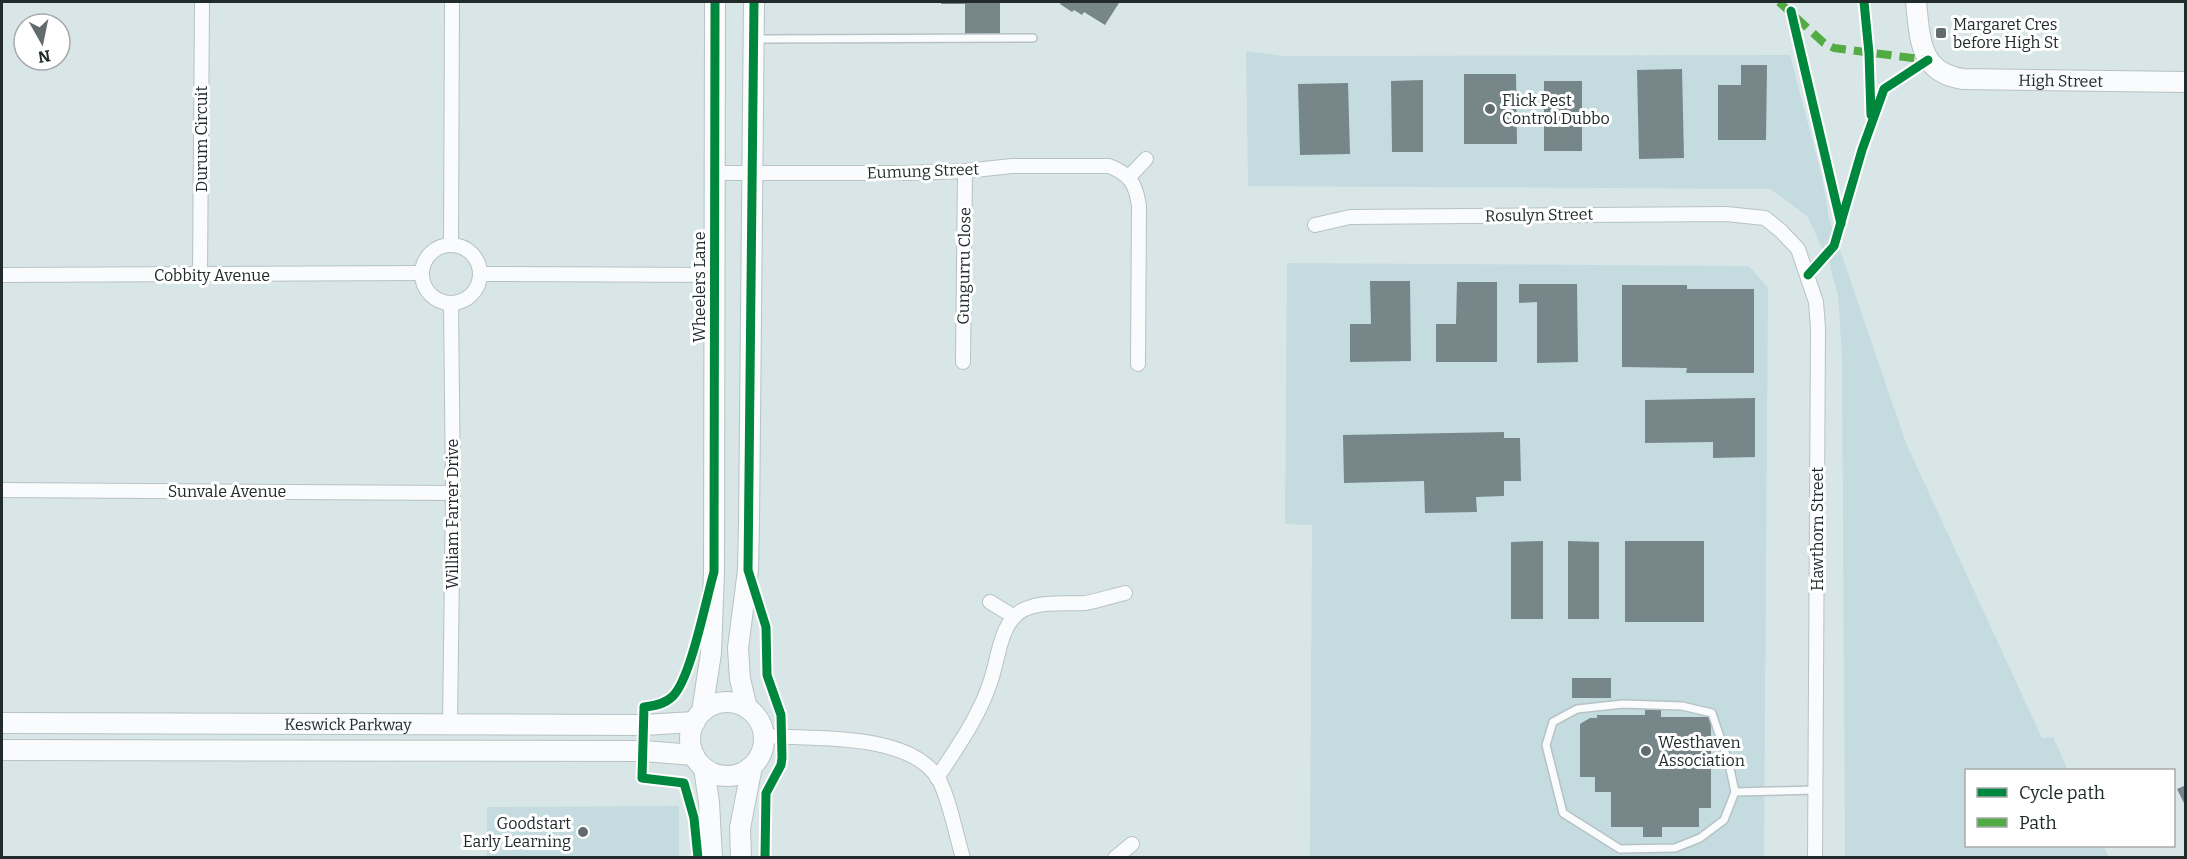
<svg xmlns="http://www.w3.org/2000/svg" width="2187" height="859" font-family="Bitter,serif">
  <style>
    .built { fill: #c4dce0 }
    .building { fill: #778688 }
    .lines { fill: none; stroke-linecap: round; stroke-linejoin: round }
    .lane-casing { stroke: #b7c2c4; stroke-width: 10 }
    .street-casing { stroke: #b7c2c4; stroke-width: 16 }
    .secondary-casing { stroke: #b7c2c4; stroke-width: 22 }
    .lane { stroke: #f9fbfc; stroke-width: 7 }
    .street { stroke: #f9fbfc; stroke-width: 14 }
    .secondary { stroke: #f9fbfc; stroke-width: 20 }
    .quiet { stroke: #53ab44; stroke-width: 8; stroke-dasharray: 15 8; stroke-linecap: butt }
    .cycleway-casing { stroke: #fff; stroke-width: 13 }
    .cycleway { stroke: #00873e; stroke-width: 9 }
    .poi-dot { fill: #626c6e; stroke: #fff; stroke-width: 2 }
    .labels { text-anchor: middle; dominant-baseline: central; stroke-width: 6; stroke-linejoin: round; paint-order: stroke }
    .poi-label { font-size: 16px; fill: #222b2c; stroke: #fff; text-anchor: start }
    .street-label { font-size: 16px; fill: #222b2c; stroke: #fff }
  </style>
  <rect width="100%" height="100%" fill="#d9e6e8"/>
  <g class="built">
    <polygon points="1246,51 1284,56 1790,55 1822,177 1829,218 1906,443 2042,738 2053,737 2068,770 1966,770 1966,846 2103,846 2109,857 1845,857 1842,358 1838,296 1829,262 1807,216 1770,189 1248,186"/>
    <polygon points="1287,263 1749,266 1768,288 1764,857 1310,857 1312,525 1285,524"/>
    <polygon points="679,806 679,857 487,857 487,807"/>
  </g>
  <g class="building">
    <polygon points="941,2 1000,2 1000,35 965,36 965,4 941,4"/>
    <polygon points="1061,2 1116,2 1119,3 1105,25 1084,12 1082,15 1074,10 1072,12 1060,4"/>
    <polygon points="1741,65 1767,65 1766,140 1718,140 1718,85 1741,85"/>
    <polygon points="1682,69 1684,158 1639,159 1637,70"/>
    <polygon points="1464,74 1516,74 1517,144 1464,144"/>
    <polygon points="1423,80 1423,152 1392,152 1391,81"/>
    <rect x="1544" y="81" width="38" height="70"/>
    <polygon points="1348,83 1350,154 1300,155 1298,84"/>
    <polygon points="1370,281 1410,281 1411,361 1350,362 1350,324 1371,324"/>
    <polygon points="1457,282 1497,282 1497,362 1436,362 1436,324 1456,324"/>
    <polygon points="1519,284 1577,284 1578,362 1537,363 1537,302 1519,303"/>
    <polygon points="1622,285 1687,285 1687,289 1754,289 1754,373 1686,373 1687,368 1622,367"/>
    <polygon points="1755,398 1755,457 1713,458 1713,442 1645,443 1645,400"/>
    <polygon points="1504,432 1504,438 1520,438 1521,481 1504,481 1504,496 1476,497 1477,512 1425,513 1424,481 1344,483 1343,435"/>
    <polygon points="1543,541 1543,619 1511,619 1511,542"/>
    <polygon points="1568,541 1599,542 1599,619 1568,619"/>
    <rect x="1625" y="541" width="79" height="81"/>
    <rect x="1572" y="678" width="39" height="20"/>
    <polygon points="1645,710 1661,710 1661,717 1711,717 1711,808 1699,808 1699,827 1662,827 1662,837 1643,837 1643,827 1611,827 1611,792 1595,792 1595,777 1580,777 1580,724 1590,718 1597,718 1597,715 1645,715"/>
    <polygon points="2186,785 2186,807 2177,789"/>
  </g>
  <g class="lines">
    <g class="lane-casing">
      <g id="lane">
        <polyline points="756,39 1033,38"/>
        <polyline points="1735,792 1724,820 1700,838 1675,848 1620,849 1563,813 1546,745 1553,722 1577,709 1623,704 1682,706 1712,713 1729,764 1735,792 1815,790"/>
      </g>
    </g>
    <g class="street-casing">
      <g id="street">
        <path d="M714,173h191l60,-2 47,-5h97c21,8 27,18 30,40l-1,158"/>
        <polyline points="1129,177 1146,159"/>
        <polyline points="1315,225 1350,217 1726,214 1765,218 1781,231 1798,249 1816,302 1818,328 1815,858"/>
        <polyline points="451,244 452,2"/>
        <circle cx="451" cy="274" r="29"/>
        <polyline points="481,274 715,275"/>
        <polyline points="2,275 422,273"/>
        <polyline points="200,276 202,2"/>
        <polyline points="963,362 965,171"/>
        <polyline points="2,490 453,493"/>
        <polyline points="990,602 1013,616"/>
        <polyline points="450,725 453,493 451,303"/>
        <path d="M764,736c49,3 144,-4 174,42 11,19 18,57 25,80"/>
        <path d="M937,778c21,-32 44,-64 55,-101 7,-23 9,-57 33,-68 19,-8 40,-5 60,-6 13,-2 27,-7 40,-10"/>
        <polyline points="1115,858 1132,844"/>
      </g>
    </g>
    <g class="secondary-casing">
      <g id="secondary">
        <path id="s1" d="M1916,2c4,36 3,71 47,77l223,3"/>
        <circle cx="727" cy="739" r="37"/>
        <polyline points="747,708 740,679 738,648 748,570 749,524 754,2"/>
        <polyline points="702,712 711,653 714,572 715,2"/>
        <path id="s2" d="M2,723l641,2 52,-3"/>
        <polyline points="2,750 643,751 694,755"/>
        <polyline points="704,768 709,802 712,858"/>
        <polyline points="741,858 740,828 752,766"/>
      </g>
    </g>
    <use href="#lane" class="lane"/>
    <use href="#street" class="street"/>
    <use href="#secondary" class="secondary"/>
    <polyline class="quiet" points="1779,2 1824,43 1834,48 1928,60"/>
    <g class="cycleway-casing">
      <g id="cycleway">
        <polyline points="754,2 748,570 766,627 767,675 781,715 782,758 781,765 766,793 765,858"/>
        <polyline points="1864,2 1869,53 1871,115"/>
        <polyline points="1791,11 1841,224"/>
        <polyline points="1808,275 1834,246 1862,150 1884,89 1928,60"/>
        <path d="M698,858l-4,-40 -10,-35 -42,-5 2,-71c11,-1 21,-3 29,-11 18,-18 33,-97 41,-124l1,-570"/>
      </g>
    </g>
    <use href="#cycleway" class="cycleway"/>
  </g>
  <g class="poi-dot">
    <rect x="1935" y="27" width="12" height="12" rx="3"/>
    <circle cx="1490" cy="109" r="6"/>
    <circle cx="1646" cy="751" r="6"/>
    <circle cx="583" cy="832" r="6"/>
  </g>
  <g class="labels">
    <g class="poi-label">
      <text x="1953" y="24">Margaret Cres<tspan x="1953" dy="18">before High St</tspan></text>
      <text x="1502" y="100">Flick Pest<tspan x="1502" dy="18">Control Dubbo</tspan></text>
      <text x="1658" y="742">Westhaven<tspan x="1658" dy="18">Association</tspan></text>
      <text x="571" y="823" text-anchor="end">Goodstart<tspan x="571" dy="18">Early Learning</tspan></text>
    </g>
    <g class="street-label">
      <text stroke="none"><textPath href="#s1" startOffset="198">High Street</textPath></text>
      <text transform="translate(201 139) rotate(-90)">Durum Circuit</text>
      <text transform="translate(923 171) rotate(-2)">Eumung Street</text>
      <text transform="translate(1539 215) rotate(-1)">Rosulyn Street</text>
      <text transform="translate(964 266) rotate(-89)">Gungurru Close</text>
      <text x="212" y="275">Cobbity Avenue</text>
      <text transform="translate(699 287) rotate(-90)">Wheelers Lane</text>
      <text x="227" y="491">Sunvale Avenue</text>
      <text transform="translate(452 514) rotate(-90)">William Farrer Drive</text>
      <text transform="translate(1817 529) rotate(-90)">Hawthorn Street</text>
      <text stroke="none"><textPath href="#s2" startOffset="346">Keswick Parkway</textPath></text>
    </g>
  </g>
  <rect width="2187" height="859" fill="none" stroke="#222b2c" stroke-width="6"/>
  <rect x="1965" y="769" width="210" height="78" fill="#ffffff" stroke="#a7aaab" stroke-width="1.5"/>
  <rect x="1977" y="788" width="30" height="9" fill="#00873e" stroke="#a7aaab" stroke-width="1.5"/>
  <text x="2019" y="799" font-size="18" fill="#222b2c">Cycle path</text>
  <rect x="1977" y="818" width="30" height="9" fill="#53ab44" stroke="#a7aaab" stroke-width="1.5"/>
  <text x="2019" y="829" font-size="18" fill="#222b2c">Path</text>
  <g transform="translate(42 42) rotate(171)"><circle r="28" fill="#ffffff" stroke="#a7aaab" stroke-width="1.5"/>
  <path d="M0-4.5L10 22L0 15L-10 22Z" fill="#626c6e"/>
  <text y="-9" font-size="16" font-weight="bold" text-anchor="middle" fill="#222b2c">N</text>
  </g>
</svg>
